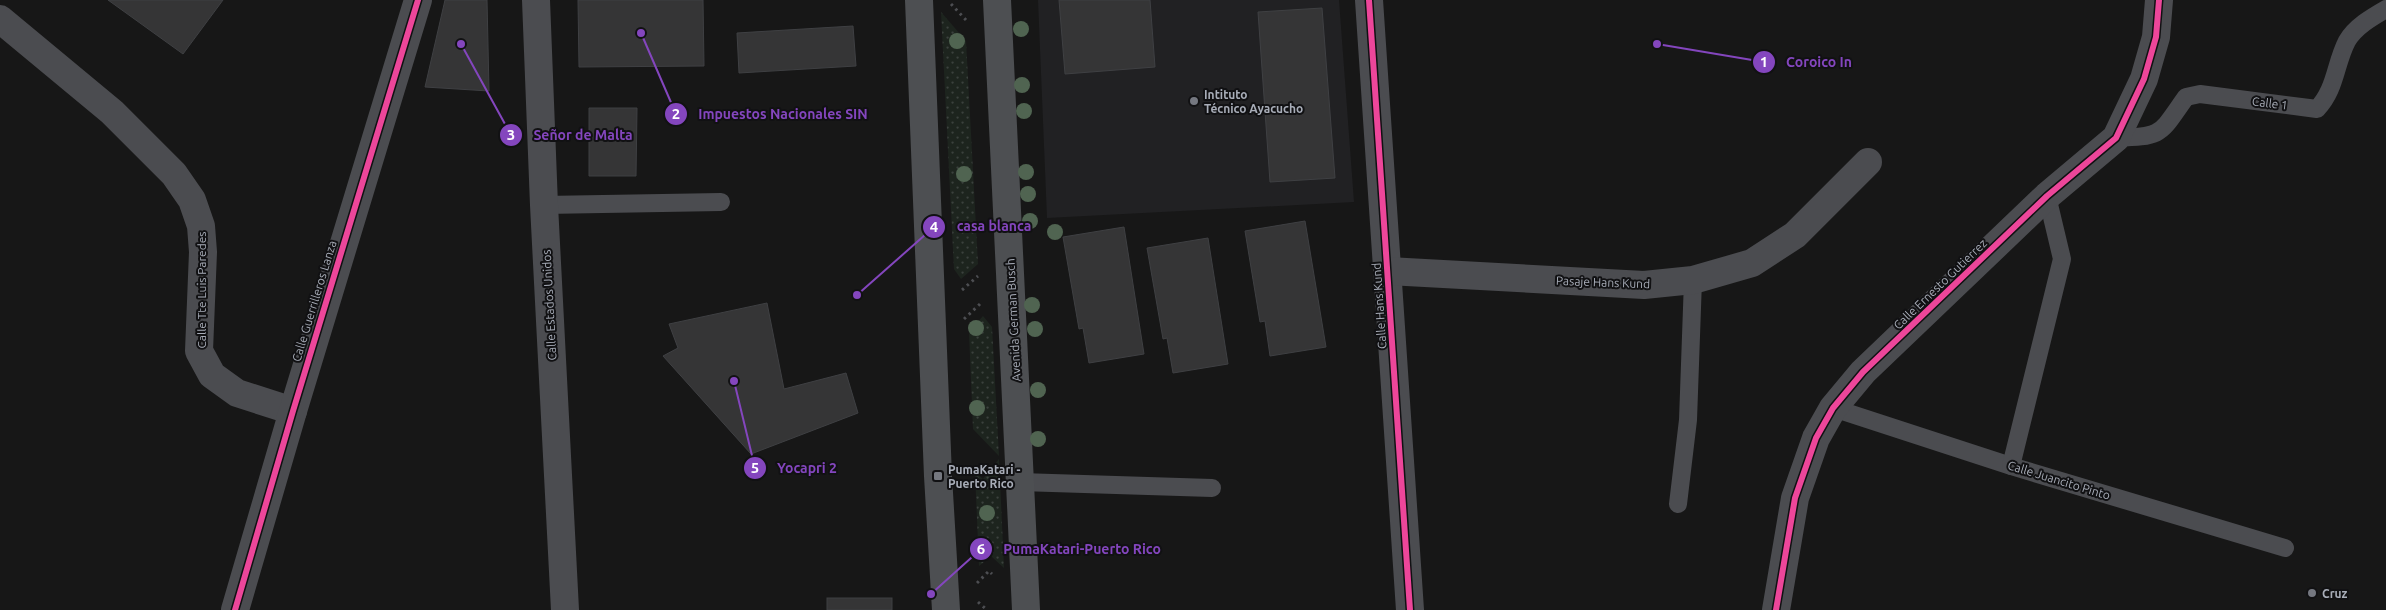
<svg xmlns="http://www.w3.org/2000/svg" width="2386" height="610" font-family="Ubuntu,sans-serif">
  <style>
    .built { fill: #212123 }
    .grass { fill: url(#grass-dots) }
    .building { fill: #353536; stroke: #3f4043 }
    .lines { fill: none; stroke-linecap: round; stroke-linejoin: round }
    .path { stroke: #4d4e52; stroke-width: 3; stroke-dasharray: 2.5 4; stroke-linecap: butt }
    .service { stroke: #4b4c50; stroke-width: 18 }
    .minor { stroke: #4b4c50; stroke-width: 28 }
    .tertiary { stroke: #4b4c50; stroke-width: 28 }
    .primary { stroke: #4d4f52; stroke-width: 28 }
    .cycleway-casing { stroke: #111113; stroke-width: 9 }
    .cycleway { stroke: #ed469a; stroke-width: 6 }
    .tree { fill: #506451 }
    .poi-dot { fill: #757880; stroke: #111113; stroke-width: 2 }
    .labels { text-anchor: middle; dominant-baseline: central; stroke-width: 4; stroke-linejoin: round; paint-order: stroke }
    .poi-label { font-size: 12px; font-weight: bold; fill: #a8adb8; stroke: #111113; text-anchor: start }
    .street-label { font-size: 12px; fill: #a8adb8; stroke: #111113 }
    .leader { fill: none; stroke: #8446be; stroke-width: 2 }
    .callout-dot { fill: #8446be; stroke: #111113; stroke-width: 2 }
    .mark-label { font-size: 15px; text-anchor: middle; font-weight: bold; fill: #fff }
    .callout-label { font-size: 14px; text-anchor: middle; font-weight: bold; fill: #8446be; stroke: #111113; stroke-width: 4; stroke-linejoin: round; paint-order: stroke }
  </style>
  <defs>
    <pattern id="grass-dots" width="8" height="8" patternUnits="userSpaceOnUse" patternTransform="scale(1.25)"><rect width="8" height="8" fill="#1d241e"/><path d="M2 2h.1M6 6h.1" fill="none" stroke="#3b413d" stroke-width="1.8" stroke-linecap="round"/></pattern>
  </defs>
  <rect width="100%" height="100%" fill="#171717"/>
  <polygon class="built" points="1038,0 1339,0 1354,202 1047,218"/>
  <g class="grass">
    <polygon points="941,12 966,41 978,264 961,279 954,269"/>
    <polygon points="983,316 992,327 999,456 973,429 969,332"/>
    <polygon points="999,459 1004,568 991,556 979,566 975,472 983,479"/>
  </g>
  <g class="building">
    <polygon points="108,0 223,0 183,54"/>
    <polygon points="445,0 487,0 489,91 425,87"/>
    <polygon points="578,0 703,0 704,66 579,67"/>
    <polygon points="1059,0 1150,0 1155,67 1065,74"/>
    <polygon points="1322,8 1335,178 1270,182 1258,12"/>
    <polygon points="853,26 856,66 739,73 737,33"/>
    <polygon points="589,108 637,108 636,176 589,176"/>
    <polygon points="1305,221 1326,347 1270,356 1265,321 1260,322 1245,231"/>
    <polygon points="1124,227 1144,354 1089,363 1083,328 1079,329 1063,237"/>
    <polygon points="1208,238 1228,364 1173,373 1167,338 1163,339 1147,248"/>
    <polygon points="767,303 784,389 846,373 858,413 751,454 663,356 678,348 669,324"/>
    <rect x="827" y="598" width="65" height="12"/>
  </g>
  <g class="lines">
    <g class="path">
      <polyline points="951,4 966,20"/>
      <polyline points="962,290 978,276"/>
      <polyline points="964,319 980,304"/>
      <polyline points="977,583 989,571 992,574"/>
      <polyline points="978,602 987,610"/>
    </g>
    <g class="service">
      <path d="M2116,138c48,-2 43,-3 70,-41l14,-3 117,15c19,-20 18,-45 30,-68 8,-14 25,-24 39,-32"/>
      <polyline points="544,205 721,202"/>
      <polyline points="1833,408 2011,466 2285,548"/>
      <polyline points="2011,466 2062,259 2047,196"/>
      <polyline points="1020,482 1212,488"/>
      <polyline points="1678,504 1688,420 1693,280"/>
    </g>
    <g class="minor">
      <polyline points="536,0 544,205 565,610"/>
      <polyline points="1369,0 1410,610"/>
      <polyline points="0,19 112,112 174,174 192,200 201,226 203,252 199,351 212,375 237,393 293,411"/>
      <polyline points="1388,271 1644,285 1693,280 1752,263 1795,235 1868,162"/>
      <polyline points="235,610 293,411 418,0"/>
    </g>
    <polyline class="tertiary" points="1776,610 1795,498 1816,438 1833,408 1863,372 2047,196 2116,138 2144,79 2156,37 2159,0"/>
    <g class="primary">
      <polyline points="919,0 938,476 946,610"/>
      <polyline points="997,0 1026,610"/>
    </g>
    <g class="cycleway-casing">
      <g id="cycleway">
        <polyline points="1369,0 1410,610"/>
        <polyline points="235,610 293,411 418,0"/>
        <polyline points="1776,610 1795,498 1816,438 1833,408 1863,372 2047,196 2116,138 2144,79 2156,37 2159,0"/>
      </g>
    </g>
    <use href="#cycleway" class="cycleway"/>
  </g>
  <g class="tree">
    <circle cx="1021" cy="29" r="8"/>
    <circle cx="957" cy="41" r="8"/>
    <circle cx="1022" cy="85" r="8"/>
    <circle cx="1024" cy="111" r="8"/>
    <circle cx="1026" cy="172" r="8"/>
    <circle cx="964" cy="174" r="8"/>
    <circle cx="1028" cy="194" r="8"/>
    <circle cx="1030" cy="221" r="8"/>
    <circle cx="1055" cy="232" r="8"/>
    <circle cx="1032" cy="305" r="8"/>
    <circle cx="976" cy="328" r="8"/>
    <circle cx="1035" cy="329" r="8"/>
    <circle cx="1038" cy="390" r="8"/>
    <circle cx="977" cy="408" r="8"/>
    <circle cx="1038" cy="439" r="8"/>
    <circle cx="987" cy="513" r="8"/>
  </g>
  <g class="poi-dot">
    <circle cx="1194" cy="101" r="5"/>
    <rect x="933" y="471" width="10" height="10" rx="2.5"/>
    <circle cx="2312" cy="593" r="5"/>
  </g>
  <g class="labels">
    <g class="poi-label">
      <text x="1204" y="94">Intituto<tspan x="1204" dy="14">Técnico Ayacucho</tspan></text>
      <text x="948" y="469">PumaKatari -<tspan x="948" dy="14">Puerto Rico</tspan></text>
      <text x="2322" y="593">Cruz</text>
    </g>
    <g class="street-label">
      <text transform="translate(2270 103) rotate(7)">Calle 1</text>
      <text transform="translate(1603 282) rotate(2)">Pasaje Hans Kund</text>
      <text transform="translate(1940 284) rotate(-44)">Calle Ernesto Gutierrez</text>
      <text transform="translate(201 290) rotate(-90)">Calle Tte Luis Paredes</text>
      <text transform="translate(314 301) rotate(-73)">Calle Guerrilleros Lanza</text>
      <text transform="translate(549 305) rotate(-93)">Calle Estados Unidos</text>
      <text transform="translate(1379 306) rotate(-94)">Calle Hans Kund</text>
      <text transform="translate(1013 320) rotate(-93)">Avenida German Busch</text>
      <text transform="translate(2059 480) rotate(17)">Calle Juancito Pinto</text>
    </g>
  </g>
  <path class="leader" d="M1657 44L1764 62M641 33L676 114M461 44L511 135M857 295L934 227M734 381L755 468M931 594L981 549"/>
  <g class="callout-dot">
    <circle cx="1657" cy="44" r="5"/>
    <circle cx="641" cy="33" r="5"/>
    <circle cx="461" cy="44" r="5"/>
    <circle cx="857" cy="295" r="5"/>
    <circle cx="734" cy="381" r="5"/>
    <circle cx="931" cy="594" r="5"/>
    <circle cx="1764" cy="62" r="12"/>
    <circle cx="676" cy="114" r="12"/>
    <circle cx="511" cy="135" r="12"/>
    <circle cx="934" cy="227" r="12"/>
    <circle cx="755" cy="468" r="12"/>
    <circle cx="981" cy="549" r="12"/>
  </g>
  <g class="mark-label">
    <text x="1764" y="67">1</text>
    <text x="676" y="119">2</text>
    <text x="511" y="140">3</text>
    <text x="934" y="232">4</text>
    <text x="755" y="473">5</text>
    <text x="981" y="554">6</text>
  </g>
  <g class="callout-label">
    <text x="1819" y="67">Coroico In</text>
    <text x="783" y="119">Impuestos Nacionales SIN</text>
    <text x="583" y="140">Señor de Malta</text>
    <text x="994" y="231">casa blanca</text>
    <text x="807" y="473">Yocapri 2</text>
    <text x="1082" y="554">PumaKatari-Puerto Rico</text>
  </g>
</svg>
